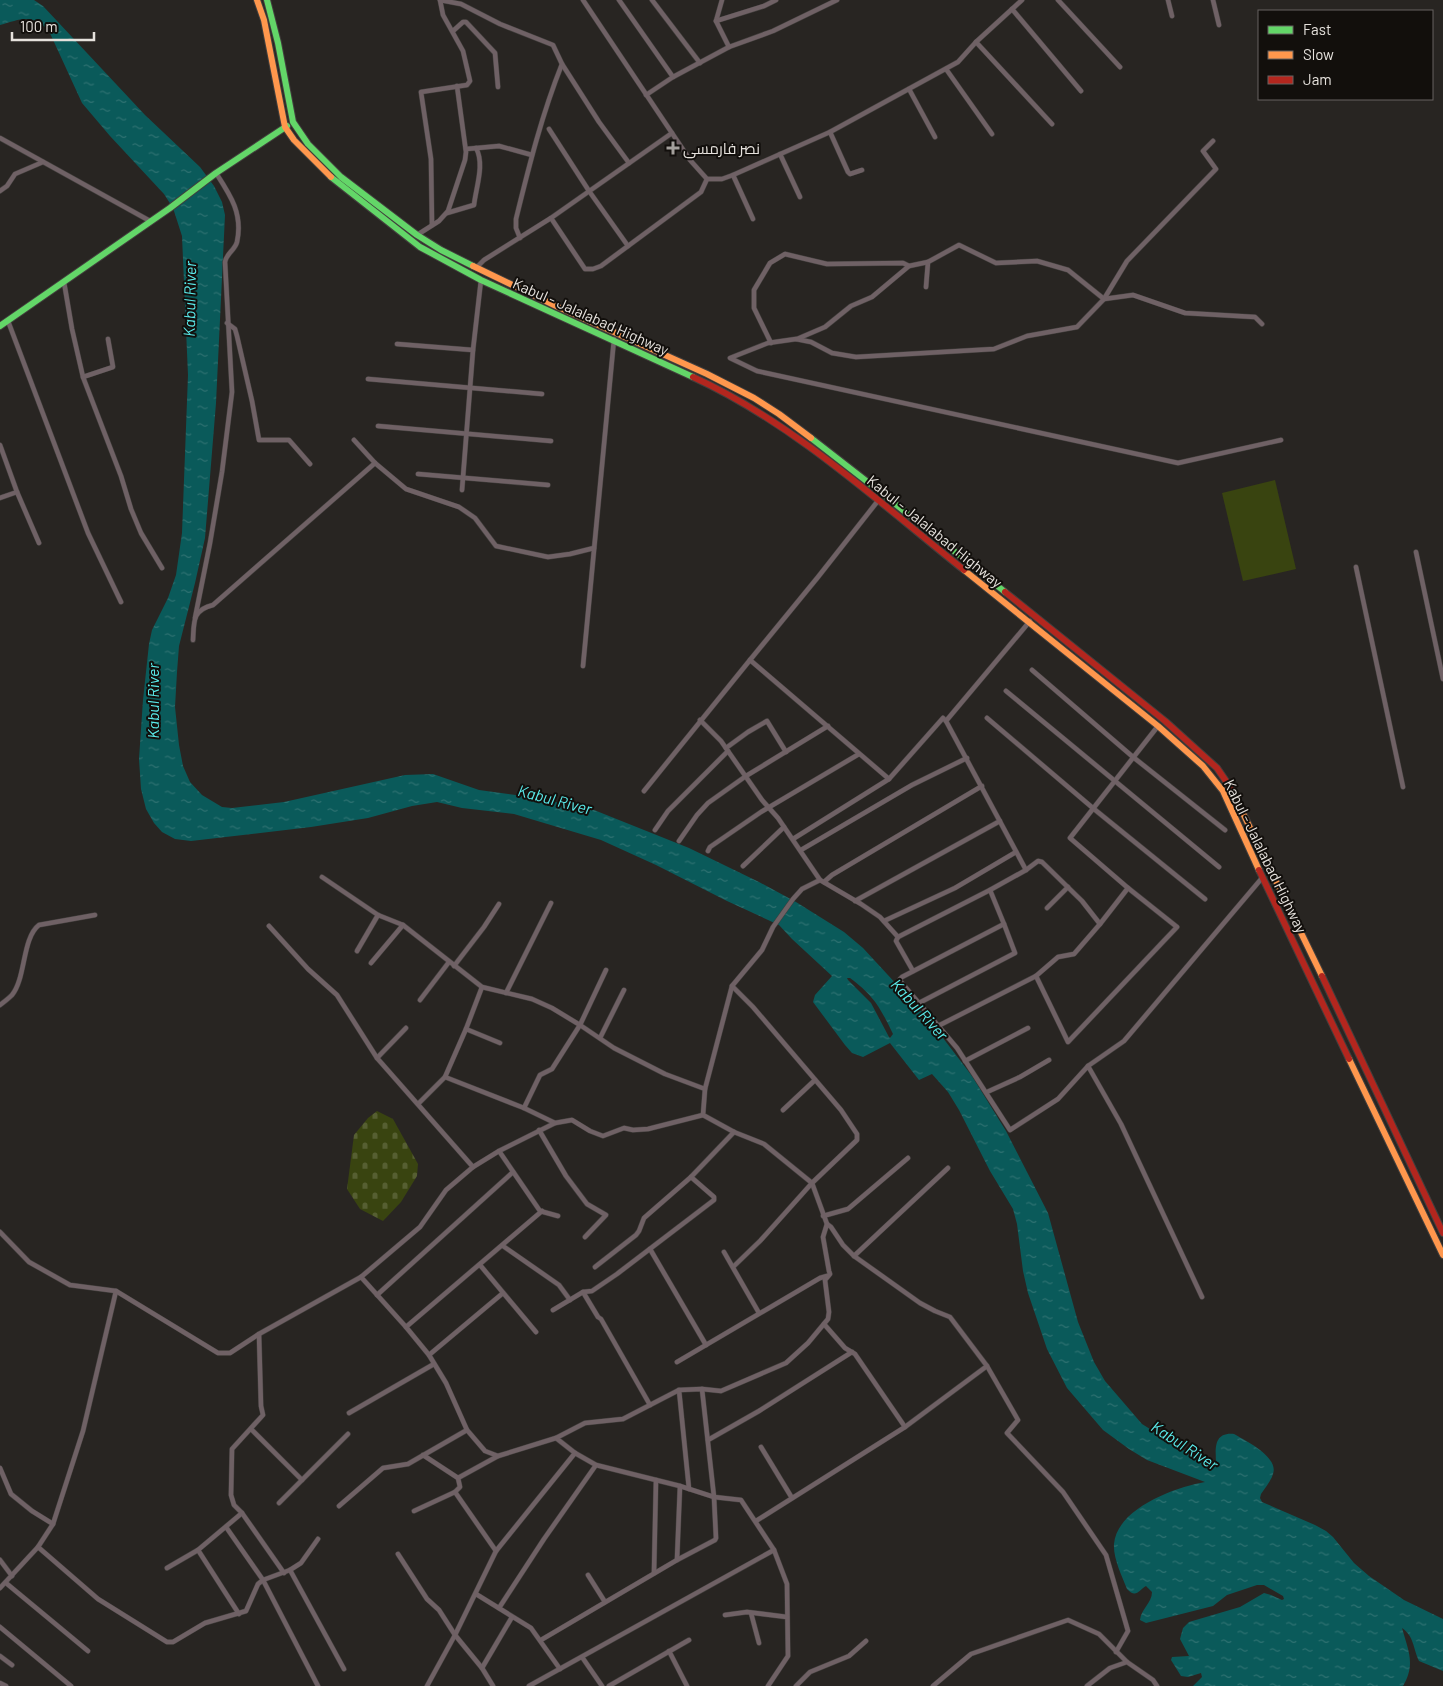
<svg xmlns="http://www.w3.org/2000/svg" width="1443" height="1686" font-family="Barlow,Cairo,sans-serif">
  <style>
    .cemetery { fill: url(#cemetery-stones) }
    .garden { fill: #394410 }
    .water { fill: url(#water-ripples); fill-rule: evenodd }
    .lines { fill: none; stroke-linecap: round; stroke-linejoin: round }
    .street-casing { stroke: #423f3d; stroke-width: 5.5 }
    .fast-casing { stroke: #423f3d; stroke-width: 8 }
    .slow-casing { stroke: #423f3d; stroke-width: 8 }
    .jam-casing { stroke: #423f3d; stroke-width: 8 }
    .street { stroke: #6f6165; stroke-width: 4.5 }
    .fast { stroke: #63d668; stroke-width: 6 }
    .slow { stroke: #ff974d; stroke-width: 6 }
    .jam { stroke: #b3261e; stroke-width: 6 }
    .poi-dot { fill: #a4a09c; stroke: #120f0c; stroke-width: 2 }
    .labels { text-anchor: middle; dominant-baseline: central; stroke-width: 4; stroke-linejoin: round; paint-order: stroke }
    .poi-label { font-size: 15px; fill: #e6e2dd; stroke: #120f0c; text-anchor: start }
    .street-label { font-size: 15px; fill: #e6e2dd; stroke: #120f0c }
    .water-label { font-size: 16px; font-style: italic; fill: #5aeaea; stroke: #120f0c }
  </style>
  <defs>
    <pattern id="cemetery-stones" width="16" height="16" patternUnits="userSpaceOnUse" patternTransform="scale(1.25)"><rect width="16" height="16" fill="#394410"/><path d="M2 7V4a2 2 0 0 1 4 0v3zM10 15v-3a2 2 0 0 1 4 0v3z" fill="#565f32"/></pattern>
    <pattern id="water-ripples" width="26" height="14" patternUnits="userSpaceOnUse" patternTransform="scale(1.25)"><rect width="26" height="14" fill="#0a5a5a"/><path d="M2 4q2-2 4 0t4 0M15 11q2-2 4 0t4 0" fill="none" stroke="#2e7171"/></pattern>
  </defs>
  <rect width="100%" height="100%" fill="#282522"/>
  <polygon class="cemetery" points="377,1111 393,1119 418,1164 417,1176 401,1202 383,1221 360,1209 347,1189 354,1135 368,1118"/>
  <polygon class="garden" points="1275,480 1296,569 1243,581 1222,493"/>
  <path class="water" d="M0,0h34l9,6 102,109 55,52 14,19 8,16 3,13 -9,188 -11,135 -10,45 -16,63 -2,26 -2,35 4,38 4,21 7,16 12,13 20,12 10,1 52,-6 121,-27 28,-1 46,16 52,7 63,13 95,38 70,34 37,20 48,30 19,16 60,65 20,25 29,38 34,55 42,82 30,109 16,40 11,19 37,43 67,42 3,1 4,-2c0,-14 -4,-33 18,-31 12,7 45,23 39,40 -2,7 -8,14 -12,20l-1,4 2,4 53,23 11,6 7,6 21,26 15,13 35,24 39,19v52l-24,-10c-6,-13 -5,-25 -17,-33 6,22 14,36 1,58h-210l9,-9 -1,-4 -13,4 -7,-1 -10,-16 1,-3 17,-1 -9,-17 3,-11 6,-6 51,-15 24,-14 7,2 11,5 2,-1 -1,-3 -19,-11h-7l-30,10 -14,11 -67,17 -6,-3c1,-11 12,-17 12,-28l-6,-6c-7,4 -10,13 -19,3 -5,-13 -14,-31 -13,-45 3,-36 62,-57 91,-62l-58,-22 -18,-11 -26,-19 -36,-42 -20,-39 -19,-56 -5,-22 -6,-47 -4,-15 -23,-38 -31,-61 -11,-18 -16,-18 -13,6 -29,-37 -27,14 -11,-4 -7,-8 -32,-43 2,-7 17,-19 -40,-37 -13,-14 -52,-24 -71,-36 -55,-25 -87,-26 -52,-6 -25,-6 -25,4 -44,12 -57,9 -120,14 -16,-2 -13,-7 -8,-9 -8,-14 -5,-20 -2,-30 4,-59 6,-56 3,-14 16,-32 8,-23 6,-42 6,-158 -6,-139 -9,-28 -9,-14 -54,-58 -28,-33 -33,-72c-17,-18 -28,-12 -49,-6zM847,978h3c24,18 30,29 43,56l-3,4 -1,-1 -18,-34 -23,-23z"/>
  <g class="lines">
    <g class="street-casing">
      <g id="street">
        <polyline points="440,0 461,4 500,24 553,45 562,64 599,122 629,163"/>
        <polyline points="583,0 690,160 707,179 722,179 733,175 830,132 958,62 976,42 1022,0"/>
        <polyline points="619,0 673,77"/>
        <polyline points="652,0 700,63"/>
        <polyline points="722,0 716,21 729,47"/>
        <polyline points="1058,0 1120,67"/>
        <polyline points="1168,0 1172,16"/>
        <polyline points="1213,0 1219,25"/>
        <polyline points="1012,9 1081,91"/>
        <polyline points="716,21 764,6 776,0"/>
        <polyline points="453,31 463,22 466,22 495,53 498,87"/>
        <polyline points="976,42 1052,124"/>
        <polyline points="946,69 992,134"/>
        <polyline points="909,89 935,137"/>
        <polyline points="646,95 673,77 729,47 773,31 837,0"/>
        <polyline points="549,129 589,191 628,246"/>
        <polyline points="830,132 848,172 850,174 862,170"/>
        <polyline points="0,138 150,221"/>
        <polyline points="466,149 499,146 532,155"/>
        <polyline points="780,154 800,197"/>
        <polyline points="733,175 753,219"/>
        <polyline points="0,191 7,186 15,174 43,162"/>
        <path d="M447,213l27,-8c2,-18 11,-41 2,-57"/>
        <polyline points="551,218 585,269 593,269 601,266 701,192 707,179"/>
        <polyline points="432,225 431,159 421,92 467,85 470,81 463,51 443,15 440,0"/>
        <polyline points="417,235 439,221 448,211 465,160 466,152 457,86"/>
        <path d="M520,238l-4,-10v-9c13,-53 26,-105 46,-155"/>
        <polyline points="476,268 484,260 551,218 672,133"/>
        <polyline points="64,282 72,329 83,377 121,476 131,509 141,533 162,568"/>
        <polyline points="926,287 928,262 959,245 996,263 1037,261 1068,270 1104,299 1127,261 1216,169 1203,151 1213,141"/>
        <polyline points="8,321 88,533 121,602"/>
        <polyline points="227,323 235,329 237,336 252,401 259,440 289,440 310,464"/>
        <polyline points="1262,324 1255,317 1185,313 1133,295 1104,299 1077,327 1027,336 994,349 856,357 832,353 811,342 796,339 768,343 730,358 757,371 1178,463 1281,440"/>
        <polyline points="797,339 825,327 851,306 872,297 909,266 928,262"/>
        <polyline points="771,343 754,308 754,290 770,263 785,254 827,264 903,263 909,266"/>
        <polyline points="397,344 473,350"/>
        <polyline points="83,377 113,367 108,339"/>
        <polyline points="368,379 542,394"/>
        <polyline points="378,426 551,441"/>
        <polyline points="354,440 375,463 406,489 459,507 475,518 496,546 548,557 570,554 594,548"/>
        <polyline points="0,445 17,492 39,543"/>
        <polyline points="418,474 548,485"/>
        <polyline points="462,490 473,350 481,280"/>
        <polyline points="0,498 17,492"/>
        <polyline points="1416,552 1443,679"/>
        <polyline points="1356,567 1403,787"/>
        <path d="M195,618l15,-75 12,-71 10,-80 -7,-130c1,-8 10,-12 12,-20 6,-28 -6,-46 -21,-69"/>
        <path d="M193,640c1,-18 -1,-30 20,-35l162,-142"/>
        <polyline points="750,660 818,577 877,502"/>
        <polyline points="583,666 614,339"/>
        <polyline points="1032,670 1133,757 1225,830"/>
        <polyline points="1006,691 1219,867"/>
        <polyline points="987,718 1094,809 1205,899"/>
        <polyline points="700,720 721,741 762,800 778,818 820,880 861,904 880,917 898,937 990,890 1026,870 1038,861 1042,862 1082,901 1100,924"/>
        <polyline points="726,748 748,732 767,721 786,752"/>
        <polyline points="644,791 750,660 889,779 943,718 946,721"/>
        <polyline points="655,830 668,811 728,751"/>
        <polyline points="793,839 889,779"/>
        <polyline points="679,841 697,815 708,803 746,776 828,726"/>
        <polyline points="801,850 912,785 967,758"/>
        <polyline points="708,851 710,847 761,812 859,754"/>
        <polyline points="743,866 784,827"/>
        <polyline points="1026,870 946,721 1030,621"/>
        <polyline points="322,877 378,915 403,925 482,987 532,999 552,1008 580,1025 614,1048 665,1074 705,1089"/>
        <polyline points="820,880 802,889 793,899 773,927 762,950 732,986 705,1089 703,1115 734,1132 764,1144 812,1183 827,1224 831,1227 843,1245 854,1256 920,1303 935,1311 950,1317 987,1366 1018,1420 1007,1433 1063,1492 1106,1555 1128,1631 1116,1652"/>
        <polyline points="824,882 832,875 982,786"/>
        <polyline points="990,890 1004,924 902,977 900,979 901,982 957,1048 1010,1130 1058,1099 1088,1066 1121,1124 1202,1297"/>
        <polyline points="855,901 1000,821"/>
        <polyline points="1047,908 1068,887"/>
        <polyline points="884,921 955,888 1016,852"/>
        <polyline points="269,926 308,969 337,995 377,1058 473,1167"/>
        <polyline points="898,937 896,941 913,971"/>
        <polyline points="357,951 378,915"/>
        <polyline points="371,963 403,925"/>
        <polyline points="454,966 484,927 499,904"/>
        <polyline points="1036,976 1068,1042 1177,927 1128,888 1070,838 1158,726"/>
        <polyline points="732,986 753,1007 841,1110 857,1134 857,1140 812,1183 760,1241 733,1267"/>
        <polyline points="506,993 551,903"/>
        <polyline points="420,1000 449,962"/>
        <polyline points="919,1003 1015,953 1004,924"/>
        <path d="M0,1005c4,-3 9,-7 12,-10 14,-17 10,-57 27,-70l56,-10"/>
        <polyline points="938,1026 1036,976 1058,957 1074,954 1100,924 1128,888"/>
        <polyline points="466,1029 500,1043"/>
        <polyline points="600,1038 624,990"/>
        <polyline points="377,1058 406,1028"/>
        <polyline points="965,1061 1028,1028"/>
        <polyline points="1088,1066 1124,1041 1262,878"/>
        <polyline points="445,1077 524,1108 555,1123"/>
        <polyline points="987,1092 1020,1077 1049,1060"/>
        <polyline points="418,1104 445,1077 466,1029 482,987"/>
        <polyline points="524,1108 540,1075 552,1069 580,1025 606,970"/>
        <polyline points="783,1110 815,1080"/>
        <polyline points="539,1130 566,1176 587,1204 606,1215 585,1237"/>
        <polyline points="499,1151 540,1211 558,1216"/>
        <polyline points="823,1216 848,1209 908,1158"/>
        <polyline points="0,1232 29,1262 70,1285 116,1291 83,1431 53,1524 38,1547 0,1588"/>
        <polyline points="503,1246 559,1285 570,1300"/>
        <polyline points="650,1249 706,1345"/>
        <polyline points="724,1252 759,1313"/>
        <polyline points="854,1256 948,1168"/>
        <polyline points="480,1265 536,1332"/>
        <polyline points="595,1267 636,1235 639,1231 644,1218 691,1177 734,1132"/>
        <polyline points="361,1277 406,1327 429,1355 446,1383 467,1430 485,1451 498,1456 556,1438 575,1453 596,1465 680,1486 714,1497 741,1500 774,1550 787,1584 788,1656 768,1686"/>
        <polyline points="116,1291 218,1353 230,1353 259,1334 361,1277 420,1227 446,1190 473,1167 499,1151 555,1123 572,1120 590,1131 603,1136 624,1128 633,1130 648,1129 703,1115"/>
        <polyline points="583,1292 598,1317 601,1319 650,1405"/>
        <polyline points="377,1295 513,1172"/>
        <polyline points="553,1310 583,1292 592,1291 617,1274 714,1200 714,1197 691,1177"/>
        <polyline points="824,1324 845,1348 855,1354 905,1427"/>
        <polyline points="406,1327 542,1211"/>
        <polyline points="259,1334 261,1406 263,1415 232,1449 231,1495 234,1505 242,1513 284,1573"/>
        <polyline points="429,1355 503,1293"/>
        <polyline points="677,1362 820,1278 827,1276"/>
        <polyline points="679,1390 689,1489"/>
        <polyline points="349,1413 434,1364"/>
        <polyline points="251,1429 302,1480"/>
        <polyline points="556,1438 585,1423 623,1419 679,1390 702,1389 721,1391 786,1363 808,1343 828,1319 829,1312 825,1280 830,1274 829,1271 823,1237 827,1224"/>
        <polyline points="708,1440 759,1411 852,1352"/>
        <polyline points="761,1447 792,1498"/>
        <polyline points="0,1468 11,1494 32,1511 53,1524"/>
        <polyline points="458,1478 498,1456"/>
        <polyline points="455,1492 496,1551"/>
        <polyline points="279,1503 348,1434"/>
        <polyline points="339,1506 383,1468 408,1464 467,1430"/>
        <polyline points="414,1511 455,1492 460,1487 458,1478 423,1455"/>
        <polyline points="756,1521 905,1427 987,1366"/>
        <polyline points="226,1527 263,1580 318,1686"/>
        <polyline points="38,1547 98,1599 167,1642 173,1642 205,1623 246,1611 258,1584 263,1580 290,1570 301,1563 318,1539"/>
        <polyline points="198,1550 239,1614"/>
        <polyline points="398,1554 427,1599 439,1610 455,1635 482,1668 493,1686"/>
        <polyline points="0,1560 12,1576"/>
        <polyline points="677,1560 680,1486"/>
        <polyline points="167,1568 198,1550 242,1513"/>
        <polyline points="290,1570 344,1669"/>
        <polyline points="654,1573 656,1480"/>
        <polyline points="588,1575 605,1602"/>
        <polyline points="6,1583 88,1651"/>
        <polyline points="476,1594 531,1628 560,1669"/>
        <polyline points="499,1608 544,1539 596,1465"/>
        <polyline points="751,1613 759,1643"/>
        <polyline points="725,1615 747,1612 787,1617"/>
        <polyline points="0,1627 71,1686"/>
        <polyline points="541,1640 677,1560 715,1540 716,1538 714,1497 702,1389"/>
        <polyline points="669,1651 687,1686"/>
        <polyline points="0,1656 12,1665"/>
        <polyline points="582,1657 602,1686"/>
        <polyline points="482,1668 512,1617"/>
        <polyline points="0,1683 6,1686"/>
        <polyline points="427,1686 455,1635 496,1551 575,1453"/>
        <polyline points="529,1686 774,1550"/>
        <polyline points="609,1686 689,1640"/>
        <polyline points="796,1686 810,1672 849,1656 866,1641"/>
        <polyline points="933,1686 971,1654 1068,1620 1099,1634 1127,1662 1153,1680 1157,1686"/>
        <polyline points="1087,1686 1110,1668 1127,1662"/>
      </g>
    </g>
    <g class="fast-casing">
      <g id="fast">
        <polyline points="267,0 278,43 293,122 308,144 341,177 417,235 441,250 473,266"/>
        <polyline points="331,177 420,247 481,280 693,377"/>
        <polyline points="0,326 170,208 216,173 287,126"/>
        <polyline points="811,438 883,494 1005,592"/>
      </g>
    </g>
    <g class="slow-casing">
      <g id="slow">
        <polyline points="257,0 264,20 285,127 294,140 331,177"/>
        <polyline points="473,266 554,305 707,374 754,398 779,414 811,438"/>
        <polyline points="964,570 1158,726 1203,766 1223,791 1259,870"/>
        <polyline points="1238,803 1322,976"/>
        <polyline points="1349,1059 1443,1255"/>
      </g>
    </g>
    <g class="jam-casing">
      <g id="jam">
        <path d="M693,377c99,45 186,125 271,193"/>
        <polyline points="1005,592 1165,721 1217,768 1230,787 1238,803"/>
        <polyline points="1259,870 1349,1059"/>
        <polyline points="1322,976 1443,1233"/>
      </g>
    </g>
    <use href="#street" class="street"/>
    <use href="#fast" class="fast"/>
    <use href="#slow" class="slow"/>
    <use href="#jam" class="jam"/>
  </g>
  <path class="poi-dot" d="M670.5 140.5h5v5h5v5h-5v5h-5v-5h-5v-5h5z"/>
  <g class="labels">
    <g class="poi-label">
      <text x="683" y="148">نصر فارمسی</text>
    </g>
    <g class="street-label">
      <text transform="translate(591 316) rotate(24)">Kabul - Jalalabad Highway</text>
      <text transform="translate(935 531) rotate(39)">Kabul - Jalalabad Highway</text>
      <text transform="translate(1266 856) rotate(64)">Kabul - Jalalabad Highway</text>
    </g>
    <g class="water-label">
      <text transform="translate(189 299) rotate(-89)">Kabul River</text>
      <text transform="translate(152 701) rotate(-90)">Kabul River</text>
      <text transform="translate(555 799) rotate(15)">Kabul River</text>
      <text transform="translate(920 1009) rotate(48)">Kabul River</text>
      <text transform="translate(1185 1445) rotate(33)">Kabul River</text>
    </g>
  </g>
  <rect x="1258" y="10" width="175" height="90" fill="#120f0c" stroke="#676360"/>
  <rect x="1268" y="26" width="25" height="8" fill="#63d668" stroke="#676360"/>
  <text x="1303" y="35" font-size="15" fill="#e6e2dd">Fast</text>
  <rect x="1268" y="51" width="25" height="8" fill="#ff974d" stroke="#676360"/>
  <text x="1303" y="60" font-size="15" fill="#e6e2dd">Slow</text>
  <rect x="1268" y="76" width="25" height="8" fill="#b3261e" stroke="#676360"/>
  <text x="1303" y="85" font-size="15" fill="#e6e2dd">Jam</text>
  <path d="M12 32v8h82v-8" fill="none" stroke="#e6e2dd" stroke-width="2.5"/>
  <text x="20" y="32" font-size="15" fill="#e6e2dd" stroke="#120f0c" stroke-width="4" paint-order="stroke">100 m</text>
</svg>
